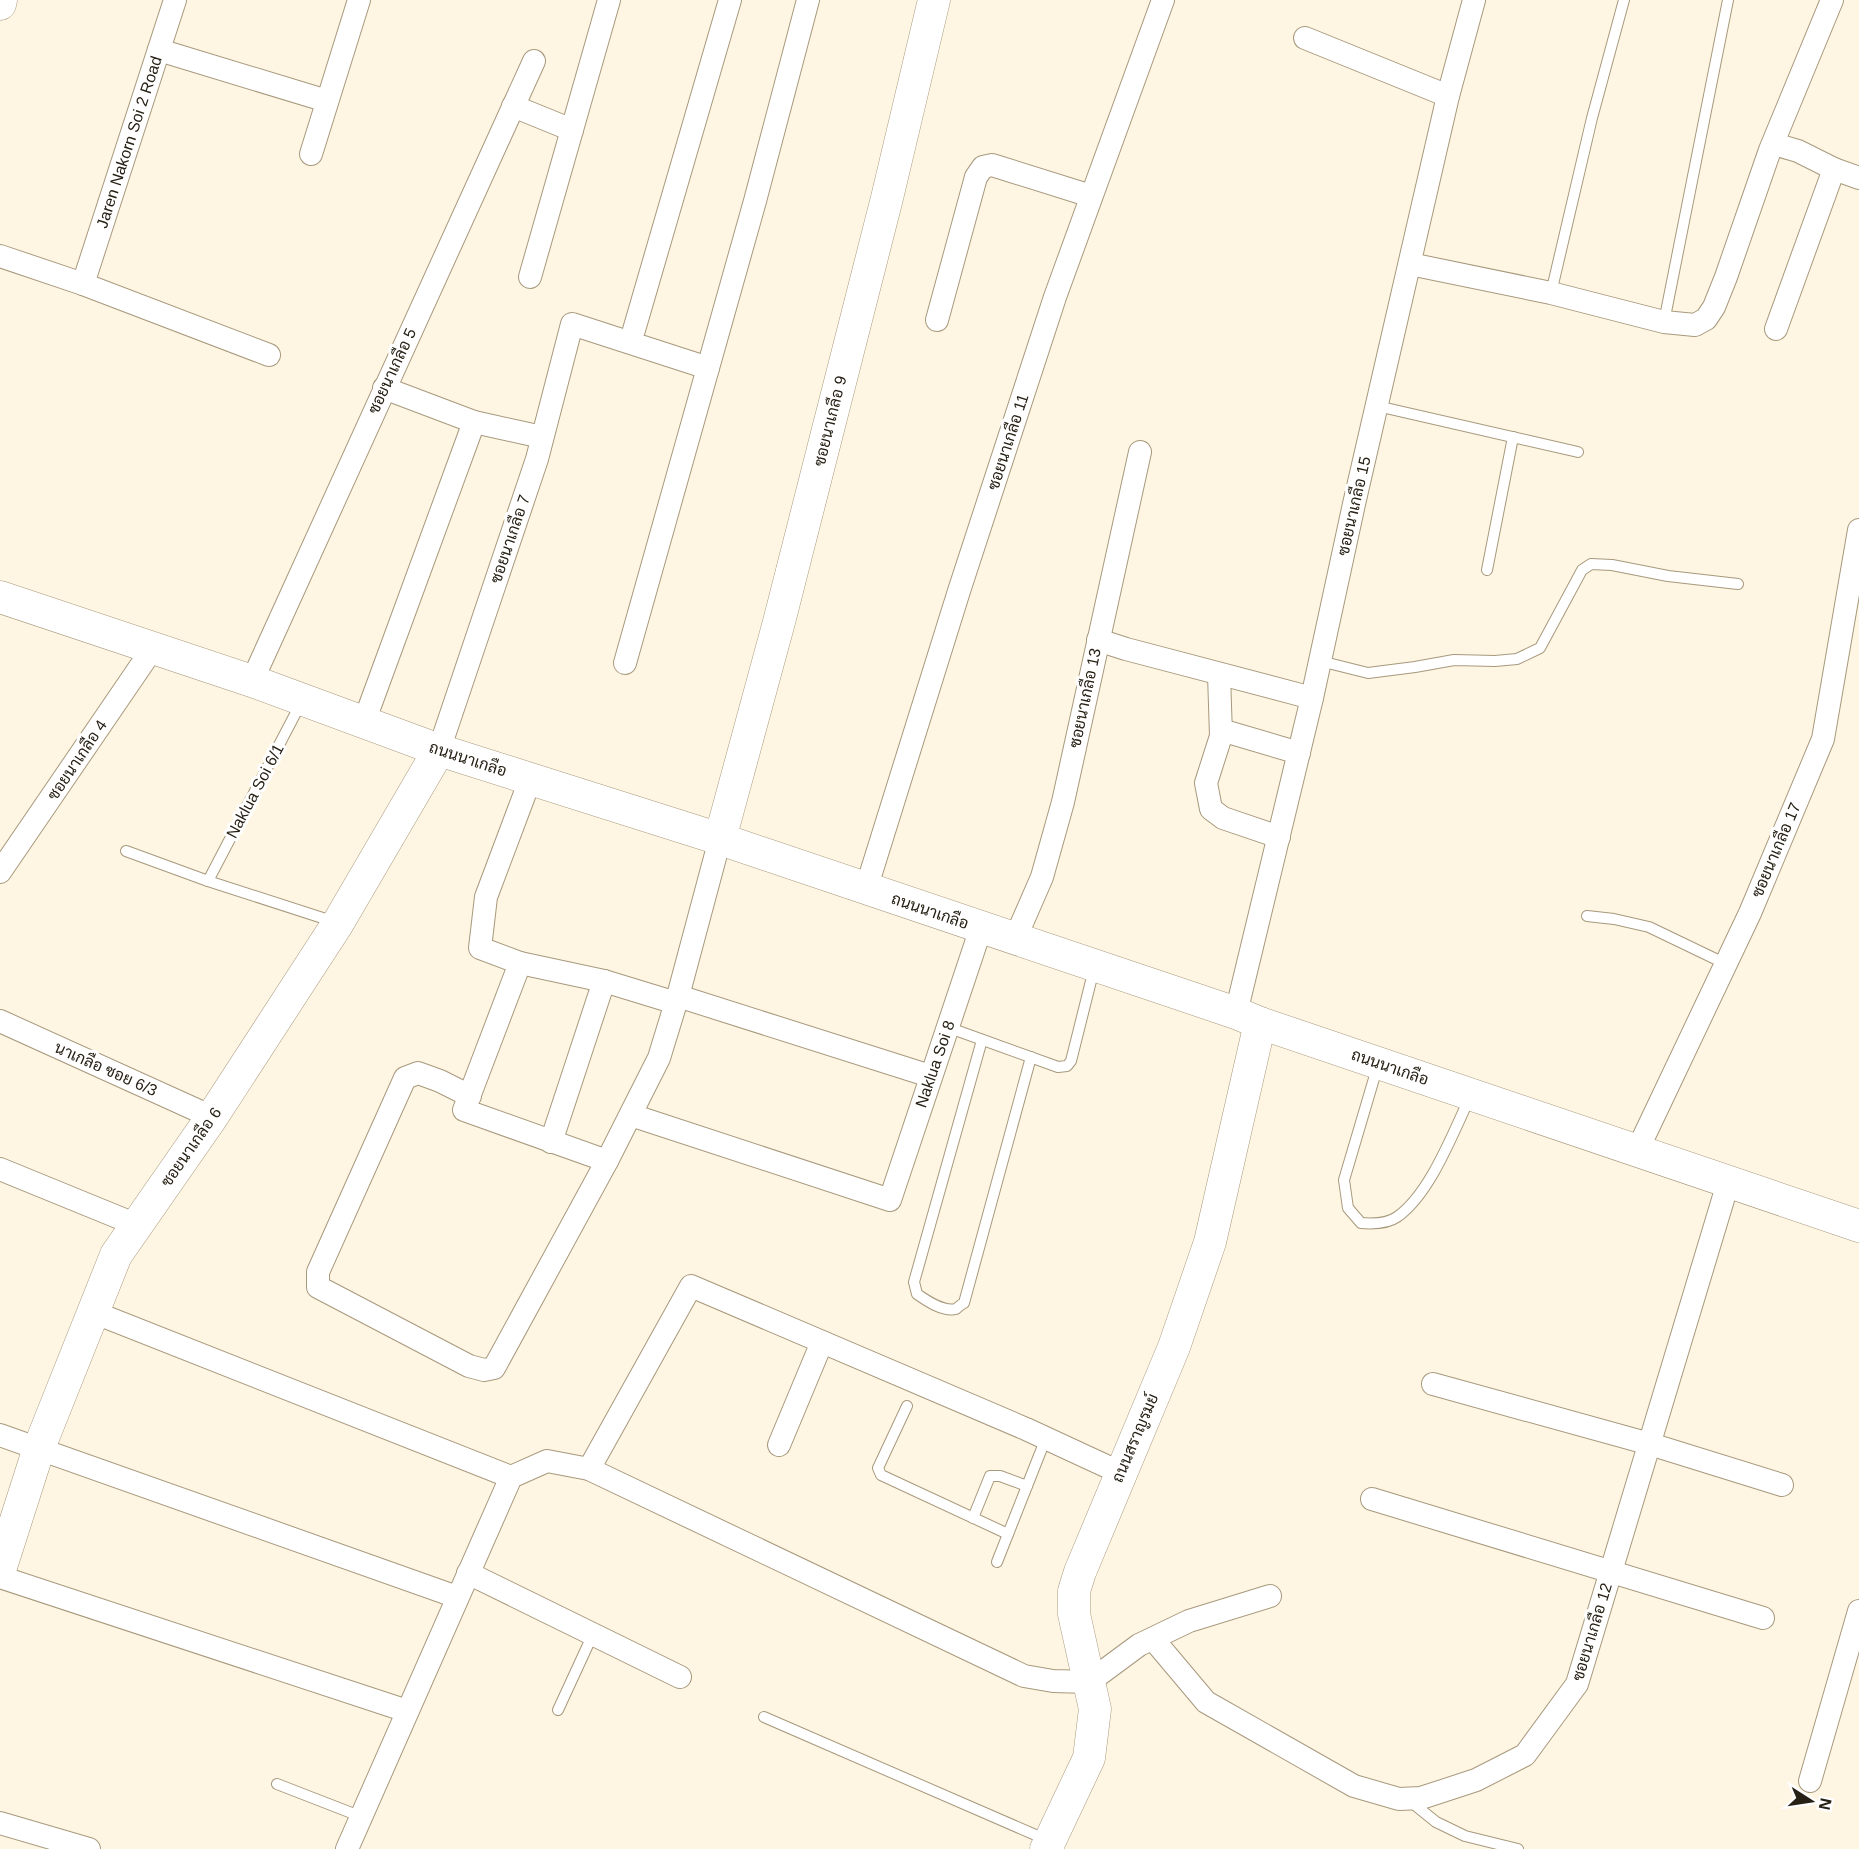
<svg xmlns="http://www.w3.org/2000/svg" width="1859" height="1849" font-family="Arial,Sarabun,sans-serif">
  <style>
    .lines { fill: none; stroke-linecap: round; stroke-linejoin: round }
    .lane-casing { stroke: #a8997c; stroke-width: 12 }
    .street-casing { stroke: #a8997c; stroke-width: 24 }
    .secondary-casing { stroke: #a8997c; stroke-width: 33 }
    .lane { stroke: #fff; stroke-width: 10 }
    .street { stroke: #fff; stroke-width: 22 }
    .secondary { stroke: #fff; stroke-width: 32 }
    .labels { text-anchor: middle; dominant-baseline: central; stroke-width: 6; stroke-linejoin: round; paint-order: stroke }
    .street-label { font-size: 16px; fill: #262015; stroke: #fff }
  </style>
  <rect width="100%" height="100%" fill="#fef5e3"/>
  <g class="lines">
    <g class="lane-casing">
      <g id="lane">
        <polyline points="1551,293 1592,118 1624,0"/>
        <polyline points="1664,322 1728,0"/>
        <polyline points="1377,406 1578,452"/>
        <polyline points="1487,570 1513,437"/>
        <polyline points="1320,661 1368,673 1415,667 1454,660 1495,661 1517,659 1540,648 1582,570 1591,564 1612,565 1668,576 1738,584"/>
        <polyline points="126,851 208,881 335,922"/>
        <polyline points="208,881 302,701"/>
        <polyline points="1587,916 1614,919 1649,927 1726,964"/>
        <polyline points="947,1027 1058,1067 1067,1066 1071,1061 1094,969"/>
        <path d="M982,1040l-68,242 3,12c10,7 26,18 39,15 1,-1 7,-6 8,-6l67,-246"/>
        <path d="M1378,1065l-34,115 4,28 13,15c12,1 26,1 36,-6 33,-23 56,-84 73,-120"/>
        <polyline points="907,1406 878,1468 881,1475 1008,1534"/>
        <polyline points="973,1518 990,1476 1000,1476 1027,1486"/>
        <polyline points="997,1562 1046,1438"/>
        <polyline points="558,1710 593,1634"/>
        <polyline points="764,1717 1047,1840"/>
        <polyline points="277,1784 362,1817"/>
        <polyline points="1410,1801 1436,1822 1465,1836 1518,1849"/>
      </g>
    </g>
    <g class="street-casing">
      <g id="street">
        <polyline points="1305,38 1448,96"/>
        <polyline points="159,50 327,101"/>
        <polyline points="513,106 572,130"/>
        <polyline points="1774,144 1798,151 1834,169 1859,178"/>
        <polyline points="311,154 359,0"/>
        <polyline points="0,256 83,284 269,355"/>
        <polyline points="1410,264 1551,293 1664,322 1695,325 1706,319 1714,307 1726,277 1770,150 1832,0"/>
        <polyline points="530,277 609,0"/>
        <polyline points="83,284 175,0"/>
        <polyline points="937,320 976,177 983,167 992,165 1091,196"/>
        <polyline points="1776,329 1834,169"/>
        <polyline points="634,330 730,0"/>
        <polyline points="384,388 474,422 542,437"/>
        <polyline points="1098,640 1126,649 1312,698"/>
        <polyline points="625,663 755,201 808,0"/>
        <polyline points="1219,674 1221,736 1206,783 1211,809 1223,818 1279,837"/>
        <polyline points="252,681 534,61"/>
        <polyline points="364,722 474,422"/>
        <polyline points="1221,730 1299,753"/>
        <polyline points="439,750 537,459 572,324 708,368"/>
        <polyline points="530,780 486,897 480,948 520,963 604,981 676,1003"/>
        <polyline points="0,872 153,648"/>
        <polyline points="866,889 959,591 1055,297 1163,0"/>
        <polyline points="1015,939 1042,877 1063,802 1140,452"/>
        <polyline points="520,963 464,1110 607,1161"/>
        <polyline points="678,996 930,1076"/>
        <polyline points="1236,1013 1312,698 1354,504 1448,96 1474,0"/>
        <polyline points="0,1021 212,1117"/>
        <polyline points="470,1096 440,1081 418,1073 405,1078 318,1272 318,1287 469,1366 484,1370 494,1368 607,1161 659,1058 678,996 720,839"/>
        <polyline points="631,1115 890,1200 981,928"/>
        <polyline points="551,1142 604,981"/>
        <polyline points="1637,1151 1750,913 1823,739 1859,530"/>
        <polyline points="0,1169 137,1225"/>
        <polyline points="93,1312 511,1477"/>
        <polyline points="1433,1384 1650,1444 1782,1485"/>
        <polyline points="0,1435 457,1597"/>
        <polyline points="779,1445 822,1342"/>
        <polyline points="589,1469 691,1286 1026,1429 1121,1473"/>
        <polyline points="1372,1499 1763,1618"/>
        <polyline points="468,1573 680,1677"/>
        <polyline points="0,1577 407,1711"/>
        <polyline points="1153,1639 1206,1702 1354,1786 1399,1799 1421,1798 1476,1780 1525,1755 1577,1684 1728,1183"/>
        <polyline points="1810,1781 1859,1611"/>
        <polyline points="0,1823 89,1849"/>
        <polyline points="347,1849 511,1477 547,1461 589,1469 1024,1676 1053,1681 1089,1682 1139,1645 1189,1621 1270,1596"/>
      </g>
    </g>
    <g class="secondary-casing">
      <g id="secondary">
        <polyline points="0,4 1,0"/>
        <polyline points="0,597 252,681 439,750 720,839 1236,1013 1260,1023 1859,1226"/>
        <polyline points="720,839 779,622 887,198 934,0"/>
        <polyline points="0,1570 39,1448 116,1255 212,1117 338,923 439,750"/>
        <polyline points="1046,1849 1089,1758 1095,1709 1074,1614 1074,1591 1080,1572 1174,1347 1210,1242 1260,1023"/>
      </g>
    </g>
    <use href="#lane" class="lane"/>
    <use href="#street" class="street"/>
    <use href="#secondary" class="secondary"/>
  </g>
  <g class="labels">
    <g class="street-label">
      <text transform="translate(129 142) rotate(-72)">Jaren Nakorn Soi 2 Road</text>
      <text transform="translate(392 371) rotate(-65)">ซอยนาเกลือ 5</text>
      <text transform="translate(830 421) rotate(-76)">ซอยนาเกลือ 9</text>
      <text transform="translate(1008 442) rotate(-72)">ซอยนาเกลือ 11</text>
      <text transform="translate(1354 506) rotate(-77)">ซอยนาเกลือ 15</text>
      <text transform="translate(510 539) rotate(-71)">ซอยนาเกลือ 7</text>
      <text transform="translate(1085 698) rotate(-78)">ซอยนาเกลือ 13</text>
      <text transform="translate(468 759) rotate(18)">ถนนนาเกลือ</text>
      <text transform="translate(77 760) rotate(-56)">ซอยนาเกลือ 4</text>
      <text transform="translate(255 791) rotate(-62)">Naklua Soi 6/1</text>
      <text transform="translate(1776 850) rotate(-67)">ซอยนาเกลือ 17</text>
      <text transform="translate(930 911) rotate(19)">ถนนนาเกลือ</text>
      <text transform="translate(935 1064) rotate(-71)">Naklua Soi 8</text>
      <text transform="translate(1390 1067) rotate(19)">ถนนนาเกลือ</text>
      <text transform="translate(106 1069) rotate(24)">นาเกลือ ซอย 6/3</text>
      <text transform="translate(191 1147) rotate(-55)">ซอยนาเกลือ 6</text>
      <text transform="translate(1135 1438) rotate(-67)">ถนนสราญรมย์</text>
      <text transform="translate(1592 1632) rotate(-73)">ซอยนาเกลือ 12</text>
    </g>
  </g>
  <g transform="translate(1811 1801) rotate(102)" stroke="#ffffff" stroke-width="4.5" paint-order="stroke">
  <path d="M0-4.5L10 22L0 15L-10 22Z" fill="#262015"/>
  <text y="-9" font-size="16" font-weight="bold" text-anchor="middle" fill="#262015">N</text>
  </g>
</svg>
